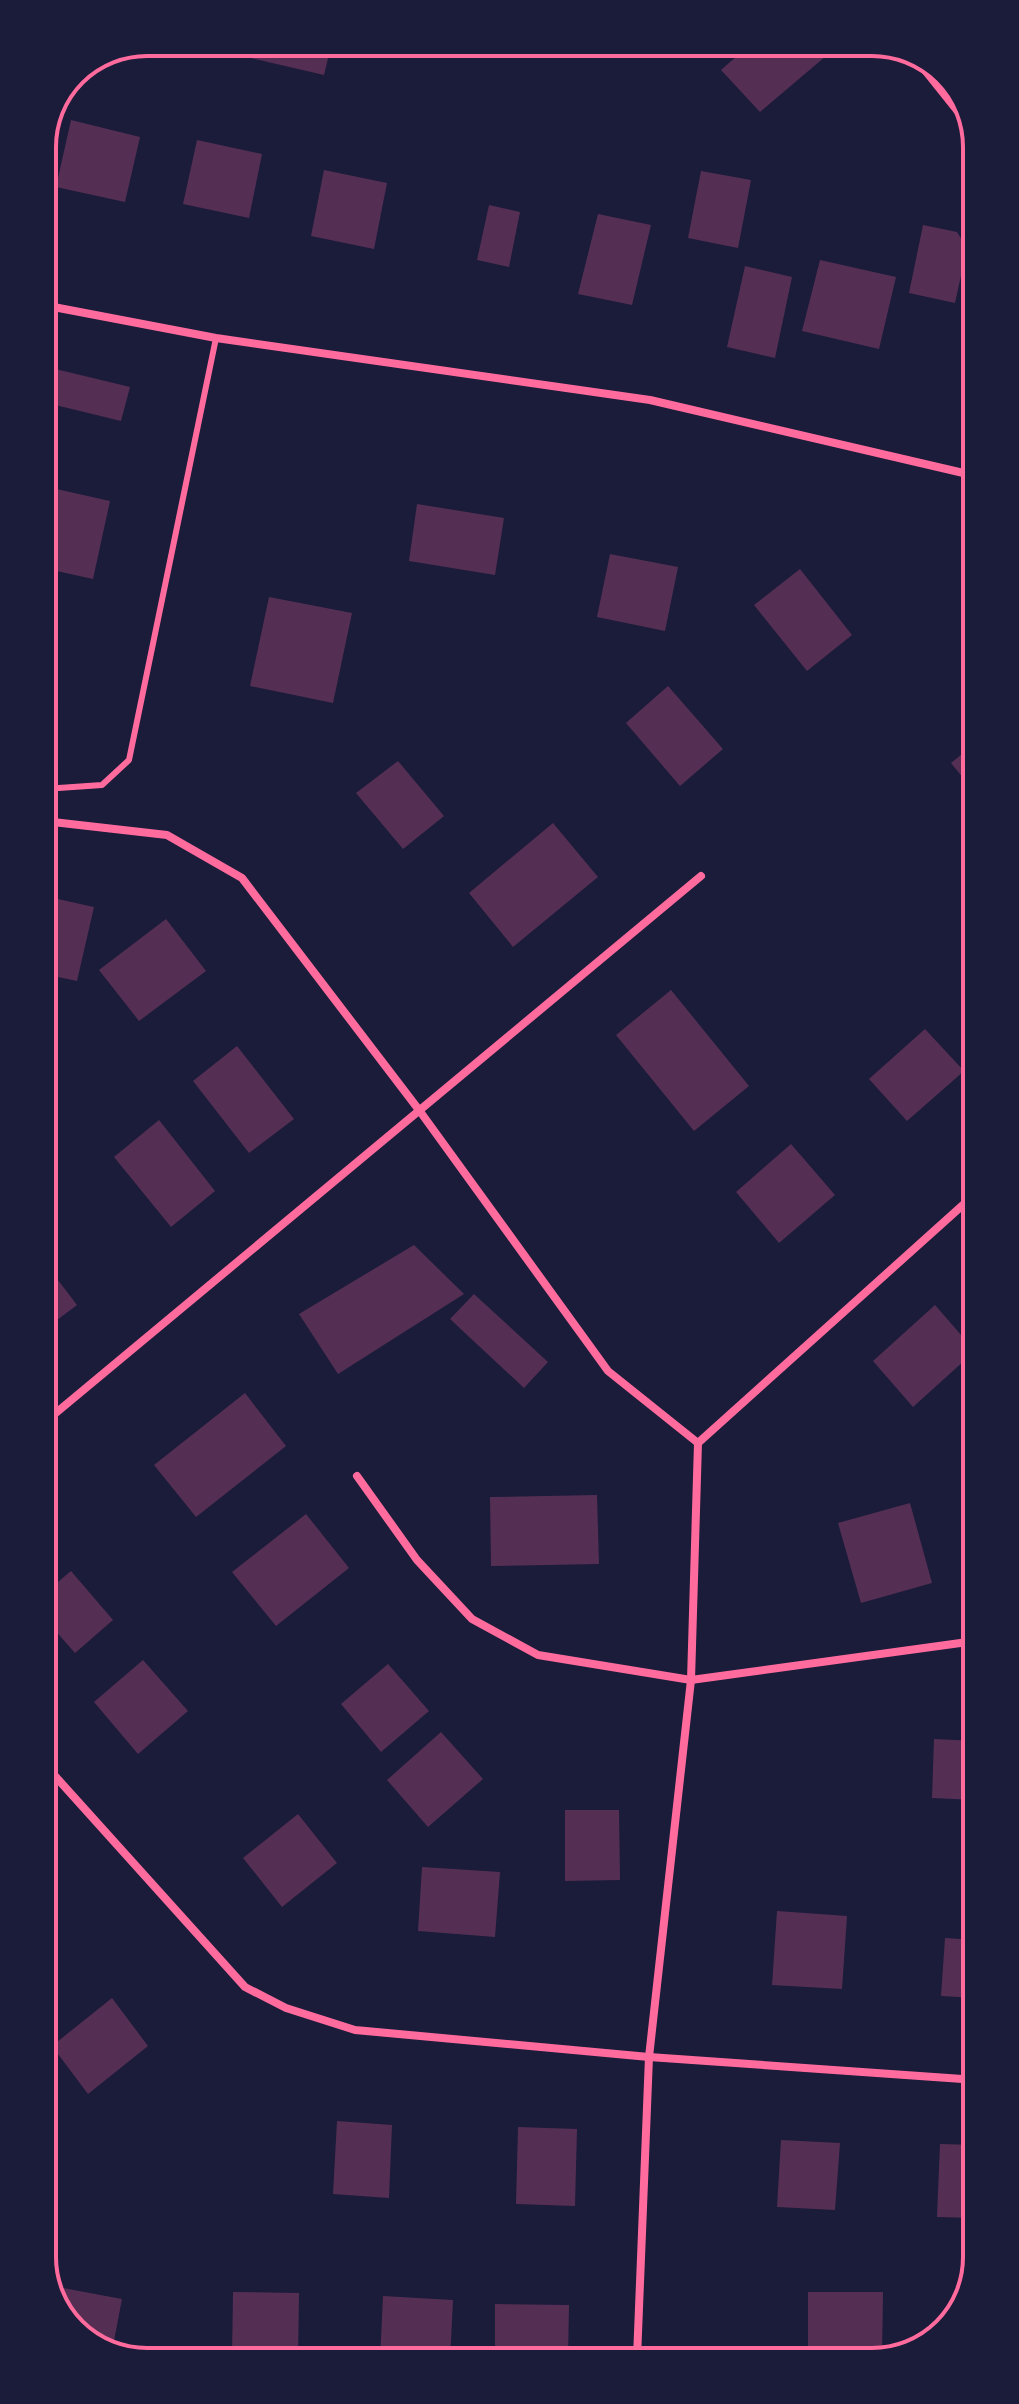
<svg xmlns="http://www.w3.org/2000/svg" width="1019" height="2404" font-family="'Noto Sans',sans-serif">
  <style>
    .building { fill: #542f53 }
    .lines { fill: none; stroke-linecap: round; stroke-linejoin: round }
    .service { stroke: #ff6b9d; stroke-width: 6 }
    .minor { stroke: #ff6b9d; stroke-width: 8 }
    .rim { fill: none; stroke: #ff6b9d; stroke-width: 4 }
  </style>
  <rect width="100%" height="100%" fill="#1b1b3a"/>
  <g class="building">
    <polygon points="255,42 332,42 324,75 251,58"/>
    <polygon points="753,42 814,42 826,56 760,112 721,70"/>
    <polygon points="71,120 140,137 125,202 56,187"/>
    <polygon points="197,140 262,154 249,218 183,204"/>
    <polygon points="324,170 387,183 374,249 311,236"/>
    <polygon points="701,171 751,180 738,248 688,238"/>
    <polygon points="489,205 520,212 509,267 477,260"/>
    <polygon points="598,214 651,225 632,305 578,294"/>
    <polygon points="923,225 957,232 967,248 955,303 909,293"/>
    <polygon points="820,260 896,277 879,349 802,331"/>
    <polygon points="745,266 792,277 775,358 727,347"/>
    <polygon points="43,366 130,387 121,421 43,402"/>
    <polygon points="43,486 110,501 93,579 43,568"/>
    <polygon points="417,504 504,518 495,575 409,561"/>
    <polygon points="610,554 678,567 665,631 597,617"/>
    <polygon points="800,569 852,635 807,671 754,605"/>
    <polygon points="269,597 352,613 333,703 250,686"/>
    <polygon points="668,686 723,749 680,786 626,723"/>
    <polygon points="973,745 973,790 951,763"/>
    <polygon points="398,761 444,816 403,849 356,793"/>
    <polygon points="553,823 598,877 513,947 469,893"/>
    <polygon points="44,896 94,907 77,981 44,974"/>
    <polygon points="166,919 206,971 139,1021 99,970"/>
    <polygon points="671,990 749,1086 694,1131 616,1035"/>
    <polygon points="925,1029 964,1071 907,1121 869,1079"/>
    <polygon points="237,1046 294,1119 249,1153 193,1081"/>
    <polygon points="159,1120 215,1191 171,1227 114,1157"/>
    <polygon points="791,1144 835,1195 779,1243 736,1192"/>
    <polygon points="414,1245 464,1294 338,1374 299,1314"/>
    <polygon points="45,1263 77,1305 45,1329"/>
    <polygon points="474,1294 548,1362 524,1388 450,1319"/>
    <polygon points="935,1305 975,1351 913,1407 873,1361"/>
    <polygon points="245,1393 286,1446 196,1517 154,1465"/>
    <polygon points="597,1495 599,1564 491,1566 490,1497"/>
    <polygon points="910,1503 932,1583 861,1603 838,1523"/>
    <polygon points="306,1514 349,1568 276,1626 232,1572"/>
    <polygon points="71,1571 113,1620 75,1653 46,1620 46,1592"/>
    <polygon points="143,1660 188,1711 138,1754 94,1702"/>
    <polygon points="388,1664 429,1711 381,1752 341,1704"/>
    <polygon points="441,1732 483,1779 428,1827 387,1780"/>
    <polygon points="934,1739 976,1741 976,1800 932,1798"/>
    <polygon points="565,1810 619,1810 620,1880 565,1881"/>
    <polygon points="298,1814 337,1863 282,1907 243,1858"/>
    <polygon points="422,1867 500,1872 495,1937 418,1931"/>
    <polygon points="777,1911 847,1916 842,1989 772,1985"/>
    <polygon points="945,1938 976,1940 976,1998 941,1996"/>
    <polygon points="112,1998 148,2046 88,2094 52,2046"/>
    <polygon points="337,2121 392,2125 389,2198 333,2194"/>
    <polygon points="518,2127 577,2129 575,2206 516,2204"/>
    <polygon points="781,2140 840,2143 835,2210 777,2207"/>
    <polygon points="940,2144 977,2145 977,2218 937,2217"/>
    <polygon points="47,2285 122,2299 112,2351 83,2340 47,2291"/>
    <polygon points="233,2292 299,2293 298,2359 232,2357"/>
    <polygon points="808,2292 883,2292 882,2357 808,2357"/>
    <polygon points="383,2296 453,2300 450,2360 380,2360"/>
    <polygon points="495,2304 569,2305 568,2359 495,2359"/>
    <polygon points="720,2352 780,2354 780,2357 720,2358"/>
  </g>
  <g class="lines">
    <polyline class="service" points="44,789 102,785 129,760 216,338"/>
    <g class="minor">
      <polyline points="912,54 972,129"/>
      <polyline points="43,305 216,338 650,400 972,475"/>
      <polyline points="44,821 167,835 242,878 419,1110 608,1371 698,1443"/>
      <polyline points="45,1422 701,876"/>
      <polyline points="357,1476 417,1560 472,1619 538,1655 691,1680 975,1641"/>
      <polyline points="46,1766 245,1987 286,2008 355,2030 649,2057 977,2080"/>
      <polyline points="637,2358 649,2057 691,1680 698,1443 974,1195"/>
    </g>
  </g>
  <path d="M0 0H1019V2404H0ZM147 56H872A91 91 0 0 1 963 147V2257A91 91 0 0 1 872 2348H147A91 91 0 0 1 56 2257V147A91 91 0 0 1 147 56Z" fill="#1b1b3a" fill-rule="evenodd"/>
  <path class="rim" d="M147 56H872A91 91 0 0 1 963 147V2257A91 91 0 0 1 872 2348H147A91 91 0 0 1 56 2257V147A91 91 0 0 1 147 56Z"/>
</svg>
